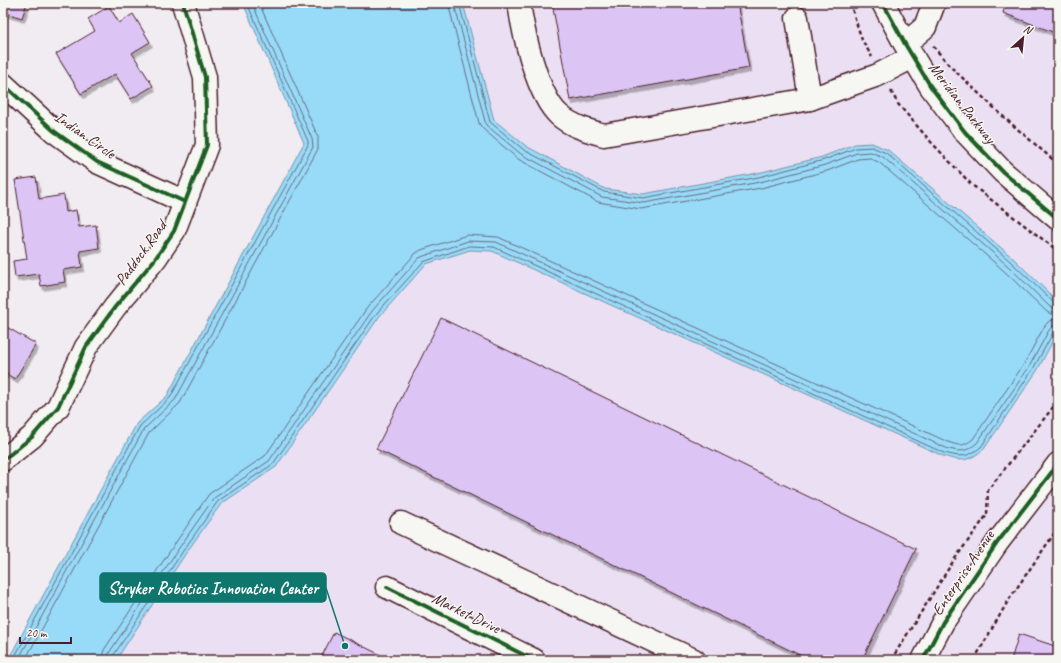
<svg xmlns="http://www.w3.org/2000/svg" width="1061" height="663" font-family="Caveat,sans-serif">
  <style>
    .built { fill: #ebe0f3 }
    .water { fill: #97dbf9; stroke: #7890a7 }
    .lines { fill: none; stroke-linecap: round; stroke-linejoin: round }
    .shore { stroke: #696a7d; stroke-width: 1 }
    .building { fill: #dcc4f4; stroke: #4a1f2b; filter: url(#shadow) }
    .minor-casing { stroke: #4a1f2b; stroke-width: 25 }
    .path { stroke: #4a1f2b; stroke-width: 2.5; stroke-dasharray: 4 3; stroke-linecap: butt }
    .minor { stroke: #f6f6f2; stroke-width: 22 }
    .cycleway-casing { stroke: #f6f6f2; stroke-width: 6 }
    .cycleway { stroke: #1b5e20; stroke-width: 4 }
    .labels { text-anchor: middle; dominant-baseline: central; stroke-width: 3; stroke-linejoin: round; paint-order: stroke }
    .street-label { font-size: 16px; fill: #4a1f2b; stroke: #f6f6f2 }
    .leader { fill: none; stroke: #0f766e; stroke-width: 1.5 }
    .callout-dot { fill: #0f766e; stroke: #f6f6f2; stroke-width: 1.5 }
    .callout { fill: #0f766e; stroke: #0f766e; stroke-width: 1.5 }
    .callout-label { font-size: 17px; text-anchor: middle; font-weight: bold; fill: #fff }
  </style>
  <defs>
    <filter id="shadow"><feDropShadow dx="2.5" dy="4.5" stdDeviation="0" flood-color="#0004"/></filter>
  </defs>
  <rect width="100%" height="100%" fill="#f1ecf2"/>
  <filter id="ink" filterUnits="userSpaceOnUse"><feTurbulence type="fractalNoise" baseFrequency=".025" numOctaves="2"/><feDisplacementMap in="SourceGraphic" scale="8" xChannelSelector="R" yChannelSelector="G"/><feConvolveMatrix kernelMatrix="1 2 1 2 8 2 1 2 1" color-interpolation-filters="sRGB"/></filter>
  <g filter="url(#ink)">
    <g class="built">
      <polygon points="463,3 1058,3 1058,303 1056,300 855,144 822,157 758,173 642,194 605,189 526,146 494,120"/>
      <polygon points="470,250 492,251 943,456 1037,371 1058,331 1058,660 116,660 186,553 221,504 276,467 379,317 426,264"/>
    </g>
    <path class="water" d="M243,3h220l31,117 32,26 79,43 38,5 115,-21 64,-16 33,-13 17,-1 16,7 126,109 42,41 2,3v28l-2,4 -19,36 -53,78c-16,13 -22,13 -41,7l-451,-205 -22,-1 -44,14 -47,53 -103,150 -55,37 -35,49 -70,107h-108l129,-237 30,-27 137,-253z"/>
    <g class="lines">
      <g class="shore">
        <polyline points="448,3 479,123 482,128 518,159 598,202 641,209 761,188 827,171 858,159 870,158 880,163 1003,270 1047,312 1057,317 1058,316"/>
        <polyline points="454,3 486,125 521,154 602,197 644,203 760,182 825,165 857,153 871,152 883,157 1008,266 1050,307 1058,309"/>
        <polyline points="459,3 490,122 524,150 604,192 643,198 759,177 824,160 856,148 872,147 886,153 1011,262 1054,303 1058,304"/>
        <polyline points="13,660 140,426 170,398 308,145 308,141 247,3"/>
        <polyline points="18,660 144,429 175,400 313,147 312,139 252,3"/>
        <polyline points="25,660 149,433 180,403 318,149 318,137 259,3"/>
        <path d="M101,660l3,-10 70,-105 35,-51 56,-38 102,-148 48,-54 6,-4 46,-15 31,2 450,205c11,4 15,5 25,-3l51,-75 20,-37 4,-5 9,-4 1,1"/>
        <path d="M107,660l2,-7 70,-105 35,-50 55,-37 103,-150 47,-53 5,-2 44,-15 28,1 450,206c14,4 19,5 31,-5l52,-76 20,-37 4,-4 5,-1"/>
        <path d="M113,660v-4l70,-105 35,-50 55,-37 103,-150 47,-52 46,-16 25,1 450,206c17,4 23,5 37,-6l52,-78 20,-36 5,-3"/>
      </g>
    </g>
    <g class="building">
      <polygon points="3,3 27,3 22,18 3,12"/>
      <polygon points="552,3 737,3 749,68 570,100"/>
      <polygon points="1006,3 1058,3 1058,34 1003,13"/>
      <polygon points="109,6 119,23 133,14 150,42 132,53 153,86 131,99 115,74 81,94 56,54 95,31 88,19"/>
      <polygon points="36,177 39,199 64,195 66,212 76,210 79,227 96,225 99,248 80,251 82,267 63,270 65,282 41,286 39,274 15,277 13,261 27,259 15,180"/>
      <polygon points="441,318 916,549 862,660 810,660 376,449"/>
      <polygon points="3,325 36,344 15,379 3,372"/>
      <polygon points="334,632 391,660 320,660"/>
      <polygon points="1019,634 1058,647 1058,660 1011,660"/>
    </g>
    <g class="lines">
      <g class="minor-casing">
        <g id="minor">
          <path d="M519,3c4,29 18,92 40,112 12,11 30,16 45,20l206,-36 68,-24 35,-18"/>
          <polyline points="883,3 905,44 931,87 965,132 1003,172 1058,219"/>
          <polyline points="797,18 810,99"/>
          <polyline points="905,44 925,27 934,3"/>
          <polyline points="3,84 54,131 97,162 185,202"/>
          <polyline points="3,460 32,437 58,407 86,347 115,307 155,259 174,231 207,145 205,77 183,3"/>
          <polyline points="401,523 694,660"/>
          <polyline points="387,587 534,660"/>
          <polyline points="923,660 943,622 997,543 1058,464"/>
        </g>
      </g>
      <g class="path">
        <polyline points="850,3 862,40 872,57"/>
        <polyline points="933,46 951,67 1007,120 1058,164"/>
        <polyline points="891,91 898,104 931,142 972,185 1058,251"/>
        <polyline points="891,660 954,560 987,515 988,490 1058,401"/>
        <polyline points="974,660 1008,601 1058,528"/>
      </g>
      <use href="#minor" class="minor"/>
      <g class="cycleway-casing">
        <g id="cycleway">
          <polyline points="883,3 905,44 931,87 965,132 1003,172 1058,219"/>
          <polyline points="3,84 54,131 97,162 185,202"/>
          <polyline points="3,460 32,437 58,407 86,347 115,307 155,259 174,231 207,145 205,77 183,3"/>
          <polyline points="387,587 534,660"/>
          <polyline points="923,660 943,622 997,543 1058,464"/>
        </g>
      </g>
      <use href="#cycleway" class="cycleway"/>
    </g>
  </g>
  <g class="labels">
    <g class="street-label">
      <text transform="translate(962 103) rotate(52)">Meridian Parkway</text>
      <text transform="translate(85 135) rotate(35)">Indian Circle</text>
      <text transform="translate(141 253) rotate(-54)">Paddock Road</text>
      <text transform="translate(963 573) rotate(-56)">Enterprise Avenue</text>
      <text transform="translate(466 613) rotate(26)">Market Drive</text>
    </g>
  </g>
  <path class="leader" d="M345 646L326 588"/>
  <circle class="callout-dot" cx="345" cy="646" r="4"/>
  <rect class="callout" x="100" y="573" width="226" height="29" rx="4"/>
  <g class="callout-label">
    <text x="213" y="594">Stryker Robotics Innovation Center</text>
  </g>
  <rect width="1061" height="663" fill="none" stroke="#f6f6f2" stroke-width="16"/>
  <rect x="8" y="8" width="1045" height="647" fill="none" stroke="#4a1f2b" stroke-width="1.5" filter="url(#ink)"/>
  <g transform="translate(1023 38) rotate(27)" stroke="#f6f6f2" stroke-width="3" paint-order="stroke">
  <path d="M0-3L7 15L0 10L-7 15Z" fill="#4a1f2b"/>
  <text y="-6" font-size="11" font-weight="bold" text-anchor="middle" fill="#4a1f2b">N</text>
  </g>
  <path d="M20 637v6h51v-6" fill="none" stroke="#4a1f2b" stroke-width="2"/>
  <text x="26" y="637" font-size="12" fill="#4a1f2b" stroke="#f6f6f2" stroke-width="3" paint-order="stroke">20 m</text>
</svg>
